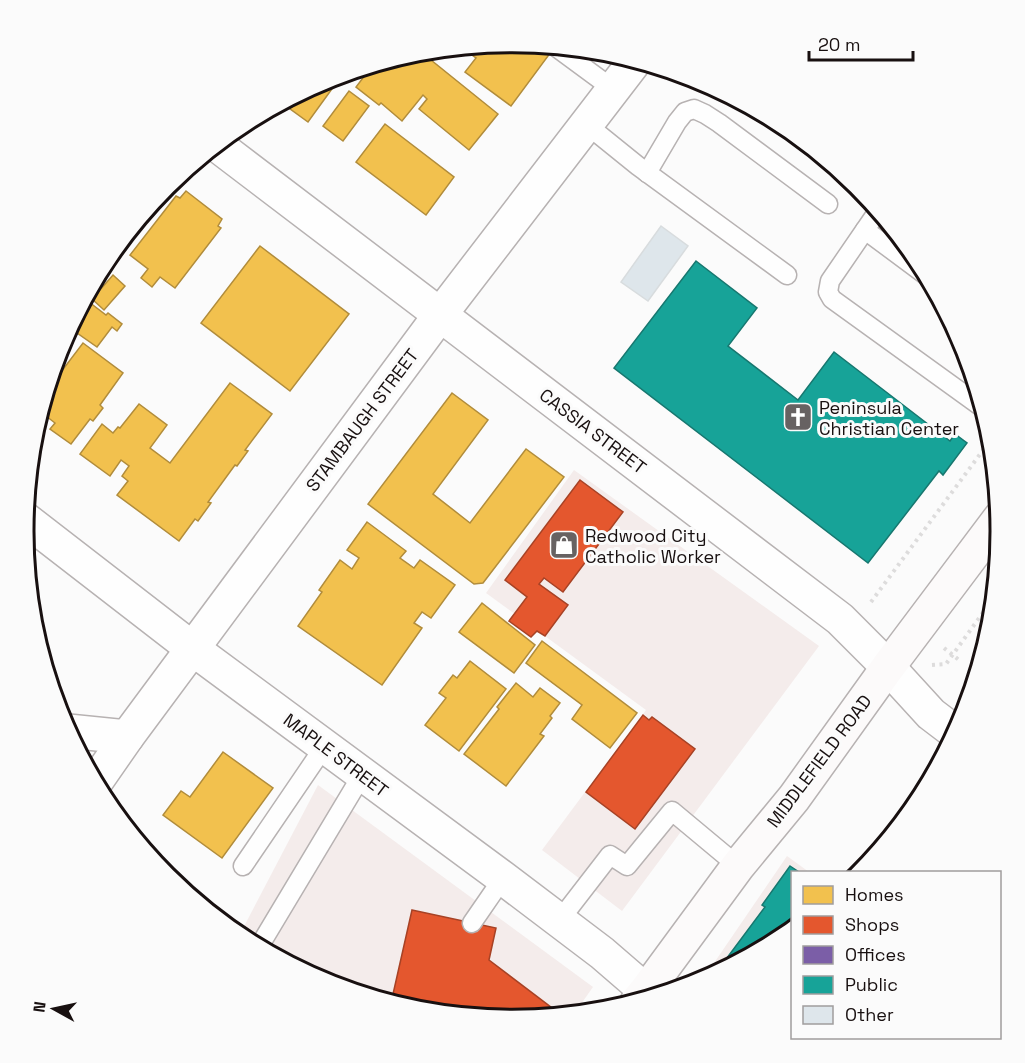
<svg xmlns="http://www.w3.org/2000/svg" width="1025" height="1063" font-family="'Space Grotesk',sans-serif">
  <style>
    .built { fill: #f4eceb }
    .homes { fill: #f2c14e; stroke: #b18c3b; stroke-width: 1.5 }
    .shops { fill: #e4572e; stroke: #a74225; stroke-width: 1.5 }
    .offices { fill: #7b5ea7; stroke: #5d477a; stroke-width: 1.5 }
    .public { fill: #17a398; stroke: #17776f; stroke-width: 1.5 }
    .building { fill: #dee6eb; stroke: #d8dcde; stroke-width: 1.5 }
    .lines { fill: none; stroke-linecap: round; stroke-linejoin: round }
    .service-casing { stroke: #b7b2b2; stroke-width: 21 }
    .minor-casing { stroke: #b7b2b2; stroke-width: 36 }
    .secondary-casing { stroke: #b7b2b2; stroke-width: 36 }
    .path { stroke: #dddcdc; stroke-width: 4; stroke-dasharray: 3 4.5; stroke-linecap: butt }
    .service { stroke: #fefefe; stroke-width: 18 }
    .minor { stroke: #fefefe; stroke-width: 33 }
    .secondary { stroke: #fcfafa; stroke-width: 33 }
    .labels { text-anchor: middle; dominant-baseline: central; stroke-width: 6; stroke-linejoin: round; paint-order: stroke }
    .poi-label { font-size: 18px; fill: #181010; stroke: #fbfbfb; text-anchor: start }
    .street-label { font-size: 18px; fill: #181010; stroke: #fbfbfb }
    .rim { fill: none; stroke: #181010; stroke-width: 3 }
  </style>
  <rect width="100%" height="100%" fill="#fbfbfb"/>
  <g class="built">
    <polygon points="574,470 819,646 622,911 542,850 646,710 486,593"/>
    <polygon points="318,785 593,987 574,1014 512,1020 417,1011 325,983 239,936"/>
    <polygon points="787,856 809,872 792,872 792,931 784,938 701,982"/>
  </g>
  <g class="homes">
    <polygon points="513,43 543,46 551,52 511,106 465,72 476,58 462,48"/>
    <polygon points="418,52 421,52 498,114 469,150 419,109 427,99 423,95 402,121 381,103 379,105 356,87 372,66"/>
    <polygon points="342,75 308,122 282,103 326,80"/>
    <polygon points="349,91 369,106 343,141 323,126"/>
    <polygon points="385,124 454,177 426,215 356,162"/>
    <polygon points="186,191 222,219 218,226 221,228 175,288 160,277 152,287 141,278 148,269 130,255 176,196 180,198"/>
    <polygon points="260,246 349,314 290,391 201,323"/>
    <polygon points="112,253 118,257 89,296 88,295 107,260"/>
    <polygon points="113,275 125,286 104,310 92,299"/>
    <polygon points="89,302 106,315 108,313 122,324 117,331 112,327 97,347 70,328"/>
    <polygon points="83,343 123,373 100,405 103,408 93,421 90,419 71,444 50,429 55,423 41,412 48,389"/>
    <polygon points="230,383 272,414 245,450 248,451 237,466 235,465 208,502 211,503 198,521 195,519 179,541 117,495 128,481 122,476 129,466 121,460 110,476 80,454 102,424 113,433 118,427 120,428 139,404 167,425 150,448 170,463"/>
    <polygon points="452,393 488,420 433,494 470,523 526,449 564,477 483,583 474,584 368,504"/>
    <polygon points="367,522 406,551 400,558 414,568 420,560 455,585 431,618 422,612 414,623 422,628 382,685 298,626 322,592 319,590 340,560 352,569 359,558 347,550"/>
    <polygon points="482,603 535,645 514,673 459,632"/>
    <polygon points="542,641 637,713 610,748 572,719 582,705 526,663"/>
    <polygon points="470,661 506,689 459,751 425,725 446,698 439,693 453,675 457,678"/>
    <polygon points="516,683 533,697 540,688 560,703 550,716 552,718 540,734 544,736 506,786 464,754 499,709 497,707"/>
    <polygon points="223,752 273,788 222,858 163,815 181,791 190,797"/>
    <polygon points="148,854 195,889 190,896 167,877"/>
  </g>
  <g class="shops">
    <polygon points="580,480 623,512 563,592 544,578 539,584 568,605 545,636 537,631 531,637 509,621 527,597 505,580"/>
    <polygon points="643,715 649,720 652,717 695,749 635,829 586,792"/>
    <polygon points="412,910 496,928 489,960 556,1011 552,1016 512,1020 417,1011 391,1003"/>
  </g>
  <polygon class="offices" points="316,978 389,994 388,1002 325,983"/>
  <g class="public">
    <polygon points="696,261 757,308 728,346 798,400 834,352 950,441 955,434 967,443 943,475 939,471 868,563 614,368"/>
    <polygon points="790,866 799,872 792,872 792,931 784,938 715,974 765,907 762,905"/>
  </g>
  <polygon class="building" points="661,226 688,246 648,301 621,282"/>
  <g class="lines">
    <g class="service-casing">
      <g id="service">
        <polyline points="556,47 613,89"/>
        <polyline points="586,124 638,166 787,275"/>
        <polyline points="647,173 677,122 685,112 694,109 705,114 719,123 828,204"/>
        <polyline points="878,211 830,281 828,292 832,299 983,408"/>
        <polyline points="865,230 927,276"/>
        <polyline points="243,866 324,747"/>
        <polyline points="559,921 610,855 627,866 672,811 738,866"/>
        <polyline points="472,923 503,878"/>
        <polyline points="260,945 362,775"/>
      </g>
    </g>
    <g class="minor-casing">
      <g id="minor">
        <polyline points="217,145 840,619 888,667 931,714 956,733"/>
        <polyline points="25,519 193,649 503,878 602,953 646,991"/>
        <polyline points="68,731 127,737"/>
        <polyline points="95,783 127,737 440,315 635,61"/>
      </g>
    </g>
    <g class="secondary-casing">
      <polyline id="secondary" points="637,1002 646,991 738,866 794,798 888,667 1000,518"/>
    </g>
    <g class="path">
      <polyline points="871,602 992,438"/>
      <polyline points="944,648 959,660"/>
      <polyline points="932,665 946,664 995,596"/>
    </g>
    <use href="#service" class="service"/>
    <use href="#minor" class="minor"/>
    <use href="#secondary" class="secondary"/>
  </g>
  <defs>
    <g id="church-square" transform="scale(1.5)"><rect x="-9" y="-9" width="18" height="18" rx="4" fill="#676262" stroke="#fbfbfb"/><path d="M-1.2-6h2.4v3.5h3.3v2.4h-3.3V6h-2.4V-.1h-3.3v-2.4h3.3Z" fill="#fff"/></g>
    <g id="shop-square" transform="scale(1.5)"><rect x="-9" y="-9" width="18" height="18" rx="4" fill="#676262" stroke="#fbfbfb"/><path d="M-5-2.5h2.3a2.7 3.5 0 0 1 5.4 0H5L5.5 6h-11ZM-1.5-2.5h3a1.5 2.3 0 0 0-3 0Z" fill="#fff"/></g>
  </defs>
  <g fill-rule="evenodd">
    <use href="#church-square" x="798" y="417"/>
    <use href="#shop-square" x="564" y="545"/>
  </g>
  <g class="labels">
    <g class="poi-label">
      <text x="819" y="407">Peninsula<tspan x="819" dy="21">Christian Center</tspan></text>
      <text x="585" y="535">Redwood City<tspan x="585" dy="21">Catholic Worker</tspan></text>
    </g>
    <g class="street-label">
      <text transform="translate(362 420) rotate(-53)">STAMBAUGH STREET</text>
      <text transform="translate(593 431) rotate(37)">CASSIA STREET</text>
      <text transform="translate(336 755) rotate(37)">MAPLE STREET</text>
      <text transform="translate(819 761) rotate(-53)">MIDDLEFIELD ROAD</text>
    </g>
  </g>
  <path d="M0 0H1025V1063H0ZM34 531a478 478 0 1 1 956 0a478 478 0 1 1-956 0Z" fill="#fbfbfb" fill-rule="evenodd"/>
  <path class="rim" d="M34 531a478 478 0 1 1 956 0a478 478 0 1 1-956 0Z"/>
  <rect x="791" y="871" width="210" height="168" fill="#fbfbfb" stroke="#a09d9d" stroke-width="1.5"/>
  <rect x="803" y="886" width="30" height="18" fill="#f2c14e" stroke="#a09d9d" stroke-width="1.5"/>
  <text x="845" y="901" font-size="18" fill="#181010">Homes</text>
  <rect x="803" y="916" width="30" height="18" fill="#e4572e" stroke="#a09d9d" stroke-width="1.5"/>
  <text x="845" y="931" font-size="18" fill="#181010">Shops</text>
  <rect x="803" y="946" width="30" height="18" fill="#7b5ea7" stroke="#a09d9d" stroke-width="1.5"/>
  <text x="845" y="961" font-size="18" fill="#181010">Offices</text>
  <rect x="803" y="976" width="30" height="18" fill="#17a398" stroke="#a09d9d" stroke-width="1.5"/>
  <text x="845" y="991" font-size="18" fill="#181010">Public</text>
  <rect x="803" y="1006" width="30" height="18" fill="#dee6eb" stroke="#a09d9d" stroke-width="1.5"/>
  <text x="845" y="1021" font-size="18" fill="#181010">Other</text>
  <g transform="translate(54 1009) rotate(278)" stroke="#fbfbfb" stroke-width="4.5" paint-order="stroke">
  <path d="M0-4.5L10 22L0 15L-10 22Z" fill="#181010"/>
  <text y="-9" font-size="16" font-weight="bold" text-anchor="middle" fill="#181010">N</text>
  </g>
  <path d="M809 51v9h104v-9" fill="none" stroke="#181010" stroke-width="3"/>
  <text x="818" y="51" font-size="18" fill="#181010" stroke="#fbfbfb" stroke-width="4.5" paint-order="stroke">20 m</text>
</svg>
